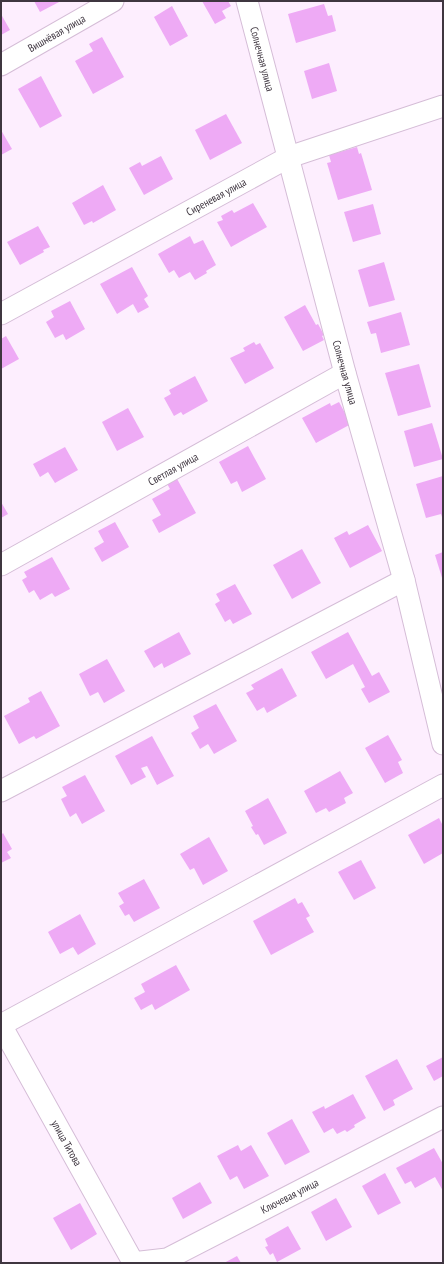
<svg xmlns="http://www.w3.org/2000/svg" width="444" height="1264" font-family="'PT Sans Narrow',sans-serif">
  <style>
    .building { fill: #eeaaf5 }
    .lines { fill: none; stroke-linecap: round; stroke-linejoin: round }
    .minor-casing { stroke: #d5bdd7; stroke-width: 23 }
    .minor { stroke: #fff; stroke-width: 21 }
    .labels { text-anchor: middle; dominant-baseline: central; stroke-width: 3; stroke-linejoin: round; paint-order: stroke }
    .street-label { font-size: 11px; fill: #3f3640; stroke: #fdeefe }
  </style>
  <rect width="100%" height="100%" fill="#fdeefe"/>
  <g class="building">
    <polygon points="34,1 61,1 40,12"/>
    <polygon points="202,1 228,1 231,6 222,11 226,18 215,24"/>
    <polygon points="324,4 328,16 332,15 336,31 296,43 288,14"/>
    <polygon points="172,6 188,36 170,46 154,17"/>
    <polygon points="1,14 10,30 1,35"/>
    <polygon points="102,37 124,77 93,94 75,61 93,51 89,44"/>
    <polygon points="329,63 337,91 312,99 304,71"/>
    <polygon points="41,76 62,116 40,128 18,89"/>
    <polygon points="226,114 242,143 210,160 195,130"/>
    <polygon points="1,130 12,149 1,155"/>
    <polygon points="357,147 359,154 361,153 372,190 338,200 327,163 331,162 329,155"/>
    <polygon points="161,156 173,179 144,195 129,168 140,162 142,166"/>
    <polygon points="103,185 116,210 93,223 92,221 84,225 72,203"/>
    <polygon points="253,203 267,227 231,247 217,222 223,220 221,216 232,210 234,213"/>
    <polygon points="373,204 381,234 353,242 344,212"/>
    <polygon points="38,226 50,247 43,250 44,252 20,265 7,242"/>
    <polygon points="190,236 194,244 203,240 216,265 206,271 207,273 195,280 190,272 179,278 174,270 169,273 158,254"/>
    <polygon points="384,262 395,300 369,307 358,270"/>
    <polygon points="132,267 148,296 144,299 149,307 138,313 133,304 117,314 100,284"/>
    <polygon points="70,301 85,329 66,340 63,334 55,338 46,322 54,317 51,311"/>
    <polygon points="305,305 316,325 318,324 324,335 322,336 324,340 303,351 284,317"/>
    <polygon points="401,312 410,345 381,353 376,333 371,334 367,322"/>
    <polygon points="6,336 19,359 1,369 1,339"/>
    <polygon points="254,342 256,345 260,343 274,368 245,384 230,358 245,351 243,348"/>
    <polygon points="419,364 431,407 398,416 385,373"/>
    <polygon points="195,376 208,401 183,415 181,412 174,416 164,398 171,394 169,390"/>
    <polygon points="339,402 351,424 316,443 302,418 330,403 331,406"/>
    <polygon points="128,408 144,437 117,451 102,422"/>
    <polygon points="432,423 443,459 414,467 404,431"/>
    <polygon points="248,446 266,479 242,492 237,481 231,484 219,462"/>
    <polygon points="65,447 78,470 55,483 48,472 40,477 33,464"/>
    <polygon points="443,476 443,517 442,517 441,514 426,518 416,484"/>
    <polygon points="176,477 196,513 159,533 152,520 161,515 152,499 170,489 166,482"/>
    <polygon points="1,502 8,514 1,518"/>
    <polygon points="115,522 129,547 102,562 94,548 104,542 98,531"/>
    <polygon points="368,525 382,551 350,568 334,538 347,531 349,535"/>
    <polygon points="302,549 321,583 292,599 273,565"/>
    <polygon points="443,552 443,581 435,555"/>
    <polygon points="52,557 70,589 55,597 52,593 40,600 34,590 29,593 22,580 27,577 24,572"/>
    <polygon points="235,584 252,614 233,624 230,619 225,622 215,604 220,601 216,594"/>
    <polygon points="179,632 191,654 164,668 162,663 154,668 144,651"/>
    <polygon points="348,632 372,676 379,672 390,692 369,703 361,689 365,687 353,664 326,679 311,652"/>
    <polygon points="107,659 125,691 104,703 98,692 90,696 79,674"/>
    <polygon points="282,668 297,696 267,713 264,707 257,711 246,693 254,689 251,685"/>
    <polygon points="41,691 60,726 36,739 34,736 19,744 4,716 30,702 28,698"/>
    <polygon points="216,704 237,741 214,754 208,744 200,749 191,733 199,728 193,716"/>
    <polygon points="388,735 402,760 398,762 403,773 385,783 365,748"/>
    <polygon points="152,736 174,776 157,785 147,766 141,768 146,777 131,785 115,756"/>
    <polygon points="340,771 353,793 344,798 346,803 329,812 326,808 316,813 304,791"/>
    <polygon points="85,775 105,811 82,824 76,813 70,817 61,799 67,796 62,787"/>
    <polygon points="268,798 287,833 264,845 258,834 256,835 251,827 253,826 245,811"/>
    <polygon points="439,818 443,826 443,853 424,864 408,835"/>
    <polygon points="3,833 12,849 7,852 11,858 1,863 1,835"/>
    <polygon points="209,837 228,871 203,885 194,868 190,870 180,854"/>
    <polygon points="361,860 376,888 354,900 338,872"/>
    <polygon points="144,879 160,908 134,922 129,914 125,916 119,906 124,903 118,893"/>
    <polygon points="295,898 298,904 302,902 310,916 306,918 314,932 271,955 253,921"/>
    <polygon points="80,914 96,944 78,955 73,947 60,954 48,932"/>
    <polygon points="176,965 190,990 155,1010 152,1004 141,1010 134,998 145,992 141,984"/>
    <polygon points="443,1057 443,1076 434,1081 426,1066"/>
    <polygon points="397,1059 413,1089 393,1100 395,1105 384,1111 365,1076"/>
    <polygon points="353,1094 366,1118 354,1125 355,1127 347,1132 345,1130 337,1134 333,1128 324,1133 312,1112 324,1106 325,1109"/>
    <polygon points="292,1119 310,1152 285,1165 267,1133"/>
    <polygon points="238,1145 241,1151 251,1145 269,1176 244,1189 237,1176 230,1180 217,1156"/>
    <polygon points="434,1148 443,1164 443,1191 435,1177 415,1188 411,1181 405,1184 396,1168"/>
    <polygon points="385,1173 401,1203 378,1215 362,1186"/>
    <polygon points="200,1182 212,1203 183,1219 172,1198"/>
    <polygon points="336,1198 352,1227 326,1241 311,1212"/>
    <polygon points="80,1203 97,1234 71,1250 53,1218"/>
    <polygon points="288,1226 301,1249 277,1262 273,1253 270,1255 265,1247 268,1246 265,1239"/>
    <polygon points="237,1256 241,1263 224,1263"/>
  </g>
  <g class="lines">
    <g class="minor-casing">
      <g id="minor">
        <path id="s1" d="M247,1l98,372 59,207 39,164"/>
        <path id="s2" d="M1,65l112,-64"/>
        <path id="s3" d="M1,314l288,-157 154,-51"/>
        <path id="s4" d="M1,565l344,-192"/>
        <polyline points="1,791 404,580"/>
        <polyline points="1,1025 443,785"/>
        <path id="s5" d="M1,1025l132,237"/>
        <path id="s6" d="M132,1263l35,-4 276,-142"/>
      </g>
    </g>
    <use href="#minor" class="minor"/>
  </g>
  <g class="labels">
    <g class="street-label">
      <text stroke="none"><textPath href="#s2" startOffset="64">Вишнёвая улица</textPath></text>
      <text stroke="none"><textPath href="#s1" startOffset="60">Солнечная улица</textPath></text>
      <text stroke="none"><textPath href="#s3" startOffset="245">Сиреневая улица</textPath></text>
      <text stroke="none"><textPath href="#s1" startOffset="384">Солнечная улица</textPath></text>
      <text stroke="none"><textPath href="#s4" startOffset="197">Светлая улица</textPath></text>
      <text stroke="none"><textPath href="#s5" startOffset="135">улица Титова</textPath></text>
      <text stroke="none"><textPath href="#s6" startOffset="173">Ключевая улица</textPath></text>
    </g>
  </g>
  <rect width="444" height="1264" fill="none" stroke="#3f3640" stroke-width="4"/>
</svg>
